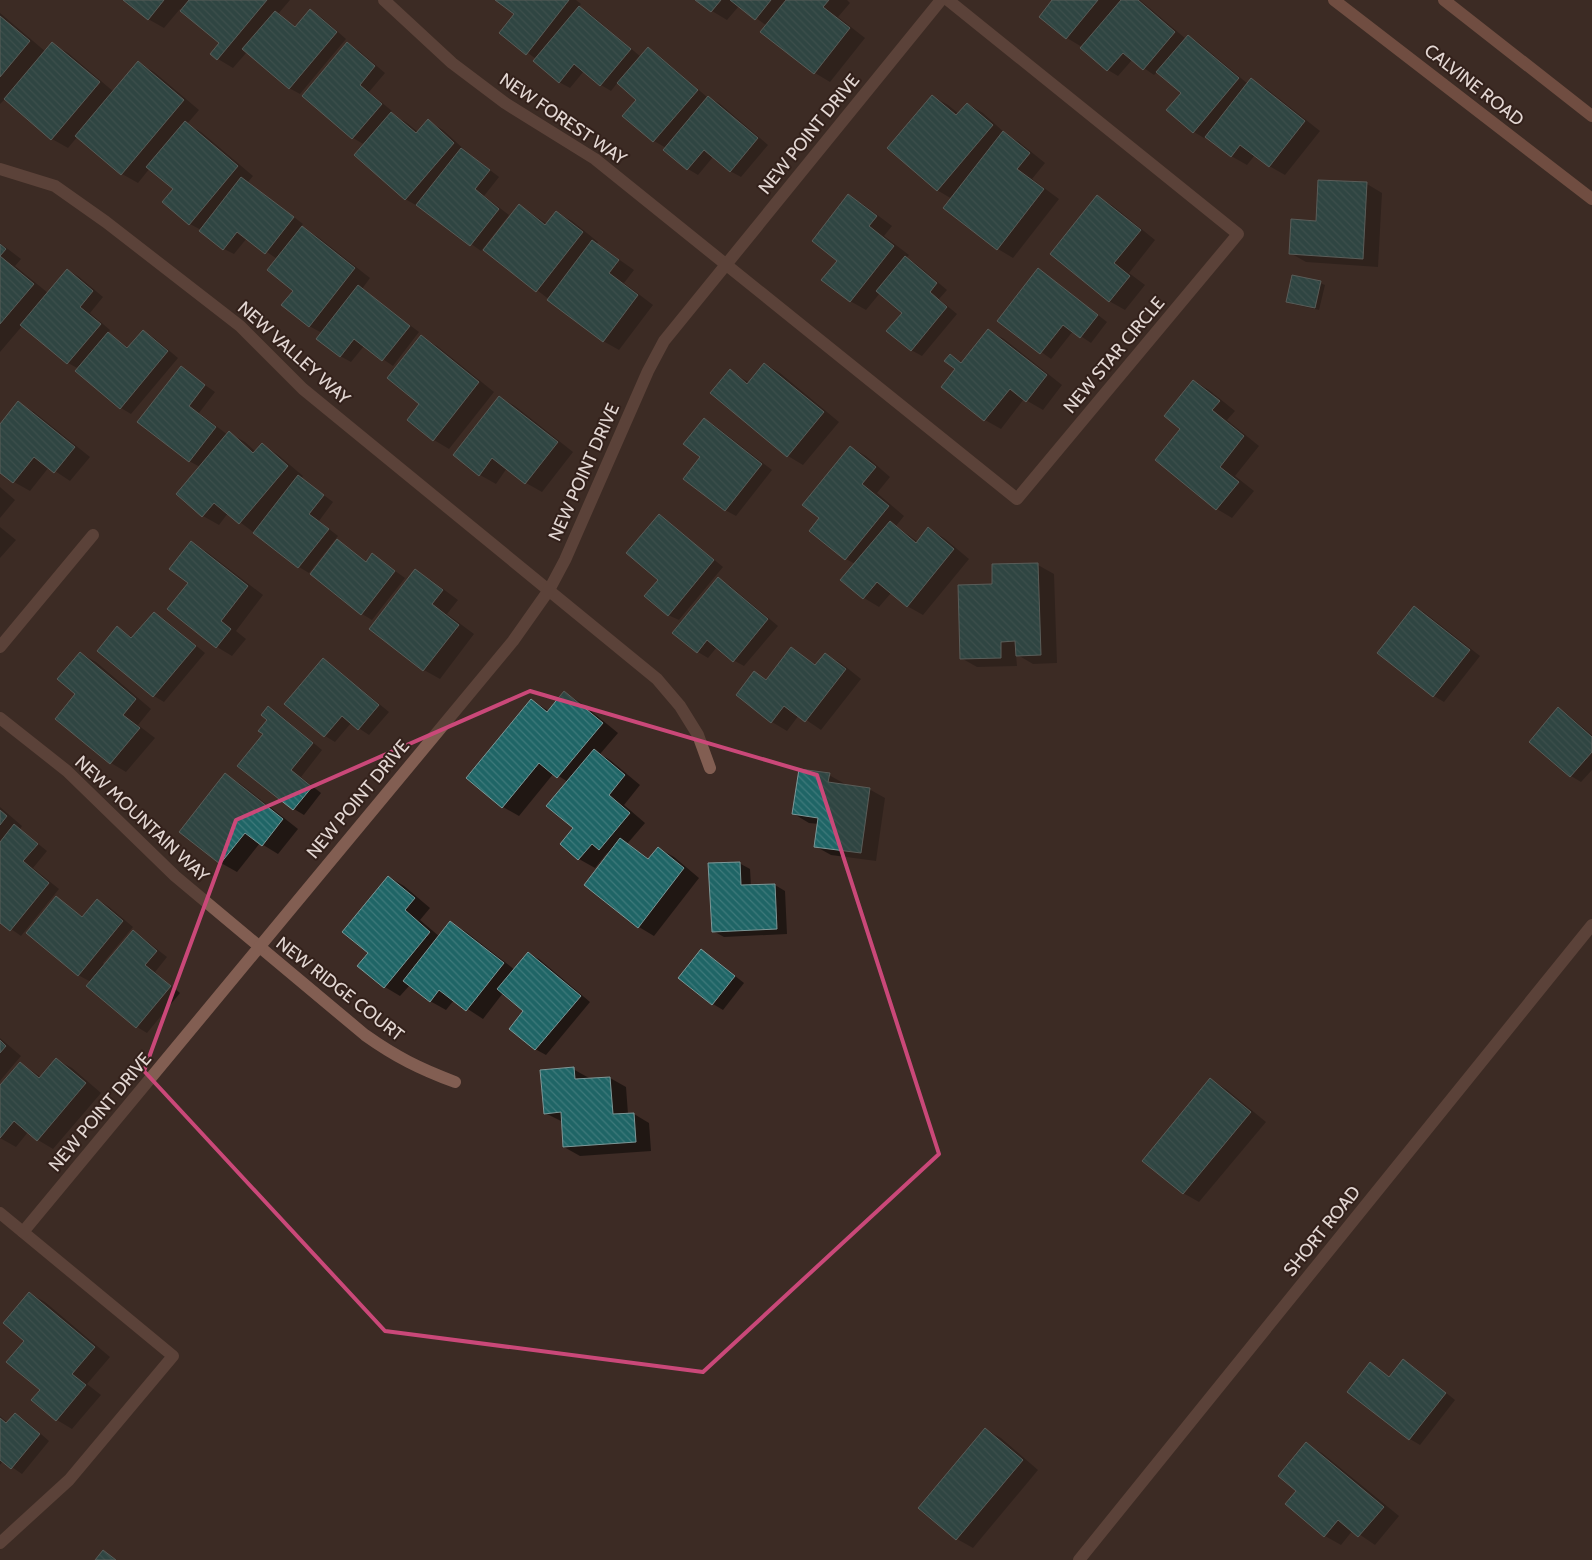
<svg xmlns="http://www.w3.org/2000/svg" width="1592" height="1560" font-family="Cabin,sans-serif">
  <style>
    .shadow { fill: #0007 }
    .building { fill: url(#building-back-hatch); stroke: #7d9797 }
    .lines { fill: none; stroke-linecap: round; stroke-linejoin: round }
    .minor { stroke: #825e52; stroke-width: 12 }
    .secondary { stroke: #af7764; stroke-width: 12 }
    .marked { fill: none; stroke: #ca4879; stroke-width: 4; stroke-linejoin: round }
    .labels { text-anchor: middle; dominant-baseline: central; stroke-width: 4; stroke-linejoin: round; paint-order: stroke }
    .street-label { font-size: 18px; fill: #e3d7d3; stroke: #33211b }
  </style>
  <defs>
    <pattern id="building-back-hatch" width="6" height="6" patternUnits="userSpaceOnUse" patternTransform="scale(1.25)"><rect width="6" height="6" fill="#1f6566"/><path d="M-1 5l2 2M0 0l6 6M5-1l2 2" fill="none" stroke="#3f7a7b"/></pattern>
  </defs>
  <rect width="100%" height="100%" fill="#3d2b25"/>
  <g class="shadow">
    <polygon points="125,0 290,0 278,14 296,27 310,11 321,17 346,39 300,94 289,88 247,52 233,68 218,59 221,43 180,9 164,28 148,19"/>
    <polygon points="497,0 576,0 581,4 579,7 589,13 641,57 648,49 658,55 707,97 719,103 768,145 741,177 730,171 713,157 698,175 688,169 664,150 666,148 654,141 624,116 638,100 618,82 611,91 601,85 584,71 570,88 559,82 536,59 501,33 515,14"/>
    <polygon points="697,0 847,0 850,3 838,17 865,38 830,82 815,73 762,32 767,26 739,6 727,20 712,11"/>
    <polygon points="1054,0 1140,0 1186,39 1188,36 1198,42 1248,84 1251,80 1267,89 1320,131 1285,175 1269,166 1255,155 1247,165 1231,156 1206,136 1204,138 1194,132 1182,93 1157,72 1154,75 1132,60 1118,76 1108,70 1082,48 1082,47 1067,38"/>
    <polygon points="0,13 46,52 52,44 68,53 114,92 138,63 154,72 199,110 187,124 201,132 253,176 248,182 303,224 301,227 318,237 370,278 362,289 419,332 393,366 364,346 351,362 340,356 322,333 309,326 294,291 277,259 247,238 234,254 224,249 201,230 190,224 174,189 150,168 138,183 122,174 78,136 68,148 52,139 5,99 0,104"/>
    <polygon points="347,44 358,50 385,73 369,92 392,111 390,113 407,123 418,132 428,121 443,130 468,153 499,177 484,196 509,215 481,251 421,208 405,199 365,145 353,138 304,96"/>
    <polygon points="932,96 948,105 959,114 968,104 983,113 1007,135 1019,142 1045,163 1032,179 1059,199 1013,258 998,249 952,199 937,190"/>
    <polygon points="1367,184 1382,193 1378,267 1306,262 1290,253 1317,222"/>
    <polygon points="848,196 864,205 892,226 884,236 909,255 906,258 915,263 947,290 939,299 957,314 922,356 911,350 904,313 880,293 866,310 850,301 838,260"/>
    <polygon points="1098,197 1113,206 1155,240 1129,273 1145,285 1125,310 1109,301"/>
    <polygon points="520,206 547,224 556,212 572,221 598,242 597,244 634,270 624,283 653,305 619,350 603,341 485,250"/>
    <polygon points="0,243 21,259 15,266 48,293 67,270 78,276 103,297 90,313 110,330 108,334 129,348 143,331 153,337 178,358 131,414 121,408 77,371 79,369 68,363 23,325 0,352"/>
    <polygon points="1038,270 1048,276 1107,322 1091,343 1073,331 1051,359 999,321"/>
    <polygon points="1320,283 1325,285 1319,310 1292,304 1287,301"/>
    <polygon points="988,330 1004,339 1062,385 1043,410 1024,399 1001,429 985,420 942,387 957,369 950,355 963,363"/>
    <polygon points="421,337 437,346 494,392 449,449 434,440 421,404"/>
    <polygon points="765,364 780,373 839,422 803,465 788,456 730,371 750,383"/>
    <polygon points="181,368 215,392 199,413 228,435 229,433 245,442 256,452 262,445 277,454 303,476 301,478 333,502 319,521 338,536 309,573 299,567 228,513 219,525 203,516 200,467 189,461"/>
    <polygon points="1194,381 1209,390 1235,411 1227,420 1259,446 1235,476 1254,491 1232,518 1217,509 1182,429"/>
    <polygon points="499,397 515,406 573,452 542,492 526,483 507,468 496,484 480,475 454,455"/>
    <polygon points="18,403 34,412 90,457 70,481 49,467 30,491 14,482 0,472 0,426"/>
    <polygon points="704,419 714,425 772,470 736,516 725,510 702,457"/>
    <polygon points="850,447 866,456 890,477 877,493 904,516 896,526 918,542 928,529 944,538 969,559 923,615 907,606 891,593 879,607 864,598 842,580 855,564 846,559 810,530 821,518"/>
    <polygon points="0,487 15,500 0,518"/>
    <polygon points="659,516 669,522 723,567 679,620 668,615 659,580"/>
    <polygon points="0,527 16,540 0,558"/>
    <polygon points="338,541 367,562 373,555 405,578 372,620 362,614"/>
    <polygon points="191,543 207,552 263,595 236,631 246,639 232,656 217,647 190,583"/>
    <polygon points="1038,565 1054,574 1057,663 1033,664 1016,654 1017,666 977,667 961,658 994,585 993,566"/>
    <polygon points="416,571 431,580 458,600 447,614 474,634 440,679 424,670"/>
    <polygon points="718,579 729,585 778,626 744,666 733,660 717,647 708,658 698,652"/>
    <polygon points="1415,607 1425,613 1480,656 1444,702 1434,696 1379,653"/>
    <polygon points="154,613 164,619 205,653 164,702 154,696 99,650 117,628 133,638"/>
    <polygon points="791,649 817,665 825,654 841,663 861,679 821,730 799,715 787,731 772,722 755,673 767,680"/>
    <polygon points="80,653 96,662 151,709 138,725 155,738 126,772 111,763 56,719 77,694"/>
    <polygon points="323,660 333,666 389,712 369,735 351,723 335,742 325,736"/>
    <polygon points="565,693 580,702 618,733 600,754 610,760 640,785 624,805 645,823 627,844 649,859 658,848 674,857 699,878 654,936 639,927 609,854 607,853 595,868 579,859 568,782 554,773 519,816 503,807 467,778 531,700 549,711"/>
    <polygon points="268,708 279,714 322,750 301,777 321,793 304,815 294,809 264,734 269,720"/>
    <polygon points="1558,709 1568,715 1592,735 1592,770 1581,782 1571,776 1531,742"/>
    <polygon points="225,775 241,784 298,829 278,854 260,843 237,872 221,863 181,831"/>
    <polygon points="829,775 845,784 845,785 869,789 885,798 876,861 831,855 815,846 819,824 809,823 794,814"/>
    <polygon points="0,807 22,826 20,829 47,851 33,868 59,889 21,936 0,921"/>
    <polygon points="739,863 750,869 751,886 775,885 785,891 787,934 724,937 713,931"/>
    <polygon points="389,877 404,886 430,908 420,920 440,937 451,923 466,932 515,970 529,954 539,959 590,1002 546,1055 535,1049 525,1011 503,993 483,1019 454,1000 446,1010 430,1001 410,985 400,996 385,987 359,966 369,953"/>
    <polygon points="56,898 83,917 98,900 108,906 133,927 103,963 105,965 133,932 143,938 167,957 155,972 180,993 147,1033 137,1027 91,982 78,975"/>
    <polygon points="701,951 711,957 744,983 723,1010 713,1004 680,978"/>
    <polygon points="0,1038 21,1056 0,1081"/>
    <polygon points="56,1059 72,1068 101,1093 53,1149 38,1140 28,1132 16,1147 0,1138 0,1087 20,1063 41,1077"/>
    <polygon points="573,1069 589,1078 589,1080 610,1078 626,1087 628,1114 634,1114 649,1123 651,1151 580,1156 564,1147 563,1122 545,1113"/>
    <polygon points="1211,1080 1226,1089 1266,1122 1199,1202 1183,1193"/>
    <polygon points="29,1293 45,1302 110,1357 87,1384 101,1395 72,1429 57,1420 42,1390 26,1341"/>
    <polygon points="1403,1361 1414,1367 1455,1400 1420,1445 1410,1439 1370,1364 1390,1377"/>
    <polygon points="15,1414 25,1420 49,1441 22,1474 3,1461 0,1465 0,1416 8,1423"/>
    <polygon points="985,1429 1001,1438 1038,1470 973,1548 957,1539"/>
    <polygon points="1306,1444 1322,1453 1399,1516 1375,1545 1353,1530 1341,1545 1325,1536 1287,1504 1298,1490"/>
  </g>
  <g class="building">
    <polygon points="123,0 164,0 148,20"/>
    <polygon points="189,0 267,0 217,60 210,54 219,43 180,11"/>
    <polygon points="495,0 569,0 526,55 499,33 514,14"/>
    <polygon points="695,0 721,0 711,12"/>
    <polygon points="730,0 771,0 755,20"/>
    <polygon points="786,0 829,0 823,7 850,28 814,74 760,32"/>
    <polygon points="1052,0 1098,0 1066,39 1039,17"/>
    <polygon points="1121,0 1138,0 1175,32 1143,70 1123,53 1107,71 1080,48"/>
    <polygon points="579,6 631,49 600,86 574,64 559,83 533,61"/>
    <polygon points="310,9 337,32 289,89 242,49 275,11 295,27"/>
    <polygon points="0,16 30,41 0,77"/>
    <polygon points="1188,35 1239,78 1193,133 1166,110 1181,93 1156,72"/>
    <polygon points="52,42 100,82 51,140 4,99"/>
    <polygon points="347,42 375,66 360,85 382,104 352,139 302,96"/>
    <polygon points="648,47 698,90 653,142 622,116 636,100 617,83"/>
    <polygon points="138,61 184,100 121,175 75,136"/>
    <polygon points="1251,78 1305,121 1269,167 1240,145 1231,157 1205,137"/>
    <polygon points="932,95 956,115 967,103 993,125 937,191 887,148"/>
    <polygon points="708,96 758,138 730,172 704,150 687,170 663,150"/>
    <polygon points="391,112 416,133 428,119 454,143 405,200 354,155"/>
    <polygon points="185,121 238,166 189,225 162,202 173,189 146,167"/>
    <polygon points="1003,131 1030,153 1017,169 1044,189 997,250 943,208"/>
    <polygon points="461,148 490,170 475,189 499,209 470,246 416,205"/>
    <polygon points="241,177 294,217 265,254 237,232 223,250 199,231"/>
    <polygon points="1318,180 1367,182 1363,259 1289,254 1291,219 1316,221"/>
    <polygon points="848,194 877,216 869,226 894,246 850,302 821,280 837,261 812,241"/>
    <polygon points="1097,195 1141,230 1114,263 1130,276 1109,302 1050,254"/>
    <polygon points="519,204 545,225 556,211 583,232 536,292 483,250"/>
    <polygon points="302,226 355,268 309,327 281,305 293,291 267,270"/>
    <polygon points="592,240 619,260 609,273 638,295 603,342 547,300"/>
    <polygon points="0,244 6,249 0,256 34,284 0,324"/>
    <polygon points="905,256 937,283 930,292 947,307 911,351 886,331 902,313 876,291"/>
    <polygon points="1038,268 1098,315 1080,338 1063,325 1040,354 997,321"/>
    <polygon points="67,269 93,291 80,307 101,324 67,364 20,325"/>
    <polygon points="1292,275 1321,281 1315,308 1286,302"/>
    <polygon points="358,285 410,326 382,361 354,339 340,357 316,339"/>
    <polygon points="988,329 1047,375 1026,402 1010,389 984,421 941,387 955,369 944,361 950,354 961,363"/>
    <polygon points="143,330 168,351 120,409 75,371 108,332 127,348"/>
    <polygon points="421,335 479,382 433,441 407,420 419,404 387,378"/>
    <polygon points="764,363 824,412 787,457 710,393 730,369 747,384"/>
    <polygon points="181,366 205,385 189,406 216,427 189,462 137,422"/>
    <polygon points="1193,380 1220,401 1212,410 1244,436 1220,467 1239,482 1216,510 1155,460 1180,429 1164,416"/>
    <polygon points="499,396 558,442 525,484 492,458 479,476 453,455"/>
    <polygon points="18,401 75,447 54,473 34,457 13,483 0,473 0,424"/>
    <polygon points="704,418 762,464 725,511 683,479 700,457 683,444"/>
    <polygon points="229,431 253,453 262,443 288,466 239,524 214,503 202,517 176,494"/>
    <polygon points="850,446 876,467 862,484 889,506 845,560 809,531 819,518 802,505"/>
    <polygon points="298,475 324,495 309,514 329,529 298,568 253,533"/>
    <polygon points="659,514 714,560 668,616 644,596 658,580 626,553"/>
    <polygon points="890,521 916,543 928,527 954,549 907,607 877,582 863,599 840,580"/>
    <polygon points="337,539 366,562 372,553 395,571 361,615 310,574"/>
    <polygon points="191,541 248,586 221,621 231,629 216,648 167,609 188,583 169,569"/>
    <polygon points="1038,563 1041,655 1016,656 1015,641 1001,642 1001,658 960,659 958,585 992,584 992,564"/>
    <polygon points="415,569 443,590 432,604 459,625 423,671 369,629"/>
    <polygon points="718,577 768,619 733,662 707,640 697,653 672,633"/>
    <polygon points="1414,606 1470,650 1433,697 1377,653"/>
    <polygon points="154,612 196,646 153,697 97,651 117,626 131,638"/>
    <polygon points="791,647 815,665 825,653 846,669 805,722 784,706 771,723 736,695 754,671 766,680"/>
    <polygon points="80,652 136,699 123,715 140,728 110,764 55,719 75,694 57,679"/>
    <polygon points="323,658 379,705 358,730 342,716 324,737 284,704"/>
    <polygon points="564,691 603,723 557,778 539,763 502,808 466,778 531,699 547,712"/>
    <polygon points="268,706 313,743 291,770 312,787 293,810 237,766 263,734 258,731 267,720 261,715"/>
    <polygon points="1558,707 1592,737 1592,752 1570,777 1529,742"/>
    <polygon points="594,749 625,775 609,795 630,813 599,850 592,844 578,860 560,844 573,828 546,806"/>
    <polygon points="799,769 830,773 828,782 870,788 861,853 814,847 818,818 792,814"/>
    <polygon points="225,773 283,819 262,846 245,833 220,864 179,832"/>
    <polygon points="0,810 7,816 0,825"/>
    <polygon points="14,824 38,844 23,861 49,883 10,931 0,923 0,842"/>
    <polygon points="620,838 648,859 658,847 684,868 638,928 584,885"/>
    <polygon points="740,862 741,885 775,884 777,929 712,932 708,863"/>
    <polygon points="388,876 415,898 405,910 430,932 384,988 357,966 368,953 342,932"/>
    <polygon points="56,896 82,917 97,899 123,921 78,976 26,933"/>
    <polygon points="450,921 504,963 466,1011 439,990 430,1002 403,981"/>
    <polygon points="133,930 157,951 145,965 171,986 136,1028 86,986"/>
    <polygon points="701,949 735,976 712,1005 678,978"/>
    <polygon points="528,952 581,996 535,1050 509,1029 523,1011 497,989"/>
    <polygon points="0,1040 6,1046 0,1053"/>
    <polygon points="56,1058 86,1083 37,1141 14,1121 0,1138 0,1085 20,1062 39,1078"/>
    <polygon points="574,1067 575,1079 610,1077 613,1114 634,1113 636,1142 563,1147 561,1112 544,1114 540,1070"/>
    <polygon points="1210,1078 1251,1112 1183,1194 1142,1161"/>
    <polygon points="29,1292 95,1347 72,1374 86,1385 56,1421 31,1400 40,1390 6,1362 24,1341 3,1323"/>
    <polygon points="1403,1359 1446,1393 1409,1440 1347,1392 1370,1362 1389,1377"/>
    <polygon points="15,1413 40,1434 11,1469 0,1460 0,1418 6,1423"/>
    <polygon points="985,1428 1023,1460 956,1540 918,1508"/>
    <polygon points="1306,1442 1384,1507 1358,1537 1338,1520 1324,1537 1285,1504 1296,1491 1278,1476"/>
    <polygon points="103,1550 116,1560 95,1560"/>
  </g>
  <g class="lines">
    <g class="minor">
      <polyline points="384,0 452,63 505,103 595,159 1017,499 1238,234 948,0"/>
      <polyline points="0,169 55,186 106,222 240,326 303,389 657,679 680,706 698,735 710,768"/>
      <polyline points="0,647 93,535"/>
      <path d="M0,718l67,53 108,105 190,159c31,22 55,34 90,47"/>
      <polyline points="0,1213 173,1356 69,1480 0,1543"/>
      <polyline points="23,1232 513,641 549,590 565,560 648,371 664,341 941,0"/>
      <polyline points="1079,1560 1592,925"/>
    </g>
    <g class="secondary">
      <polyline points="1334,0 1592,199"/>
      <polyline points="1444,0 1592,116"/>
    </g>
  </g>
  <path d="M0 0H1592V1560H0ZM530,691l287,84 122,379 -236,218 -318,-41 -241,-260 92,-251z" fill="#3d2b25" fill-opacity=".55" fill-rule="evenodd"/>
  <path class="marked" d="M530,691l287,84 122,379 -236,218 -318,-41 -241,-260 92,-251z"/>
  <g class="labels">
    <g class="street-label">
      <text transform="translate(1474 85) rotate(38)">CALVINE ROAD</text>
      <text transform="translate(563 119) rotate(34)">NEW FOREST WAY</text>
      <text transform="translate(809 134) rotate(-51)">NEW POINT DRIVE</text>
      <text transform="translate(294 353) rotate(42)">NEW VALLEY WAY</text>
      <text transform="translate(1114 355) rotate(-50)">NEW STAR CIRCLE</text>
      <text transform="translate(584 472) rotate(-66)">NEW POINT DRIVE</text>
      <text transform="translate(358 799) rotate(-50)">NEW POINT DRIVE</text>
      <text transform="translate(142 819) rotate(43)">NEW MOUNTAIN WAY</text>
      <text transform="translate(340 989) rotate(38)">NEW RIDGE COURT</text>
      <text transform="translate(100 1112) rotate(-50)">NEW POINT DRIVE</text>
      <text transform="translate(1322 1231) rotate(-51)">SHORT ROAD</text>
    </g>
  </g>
</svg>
